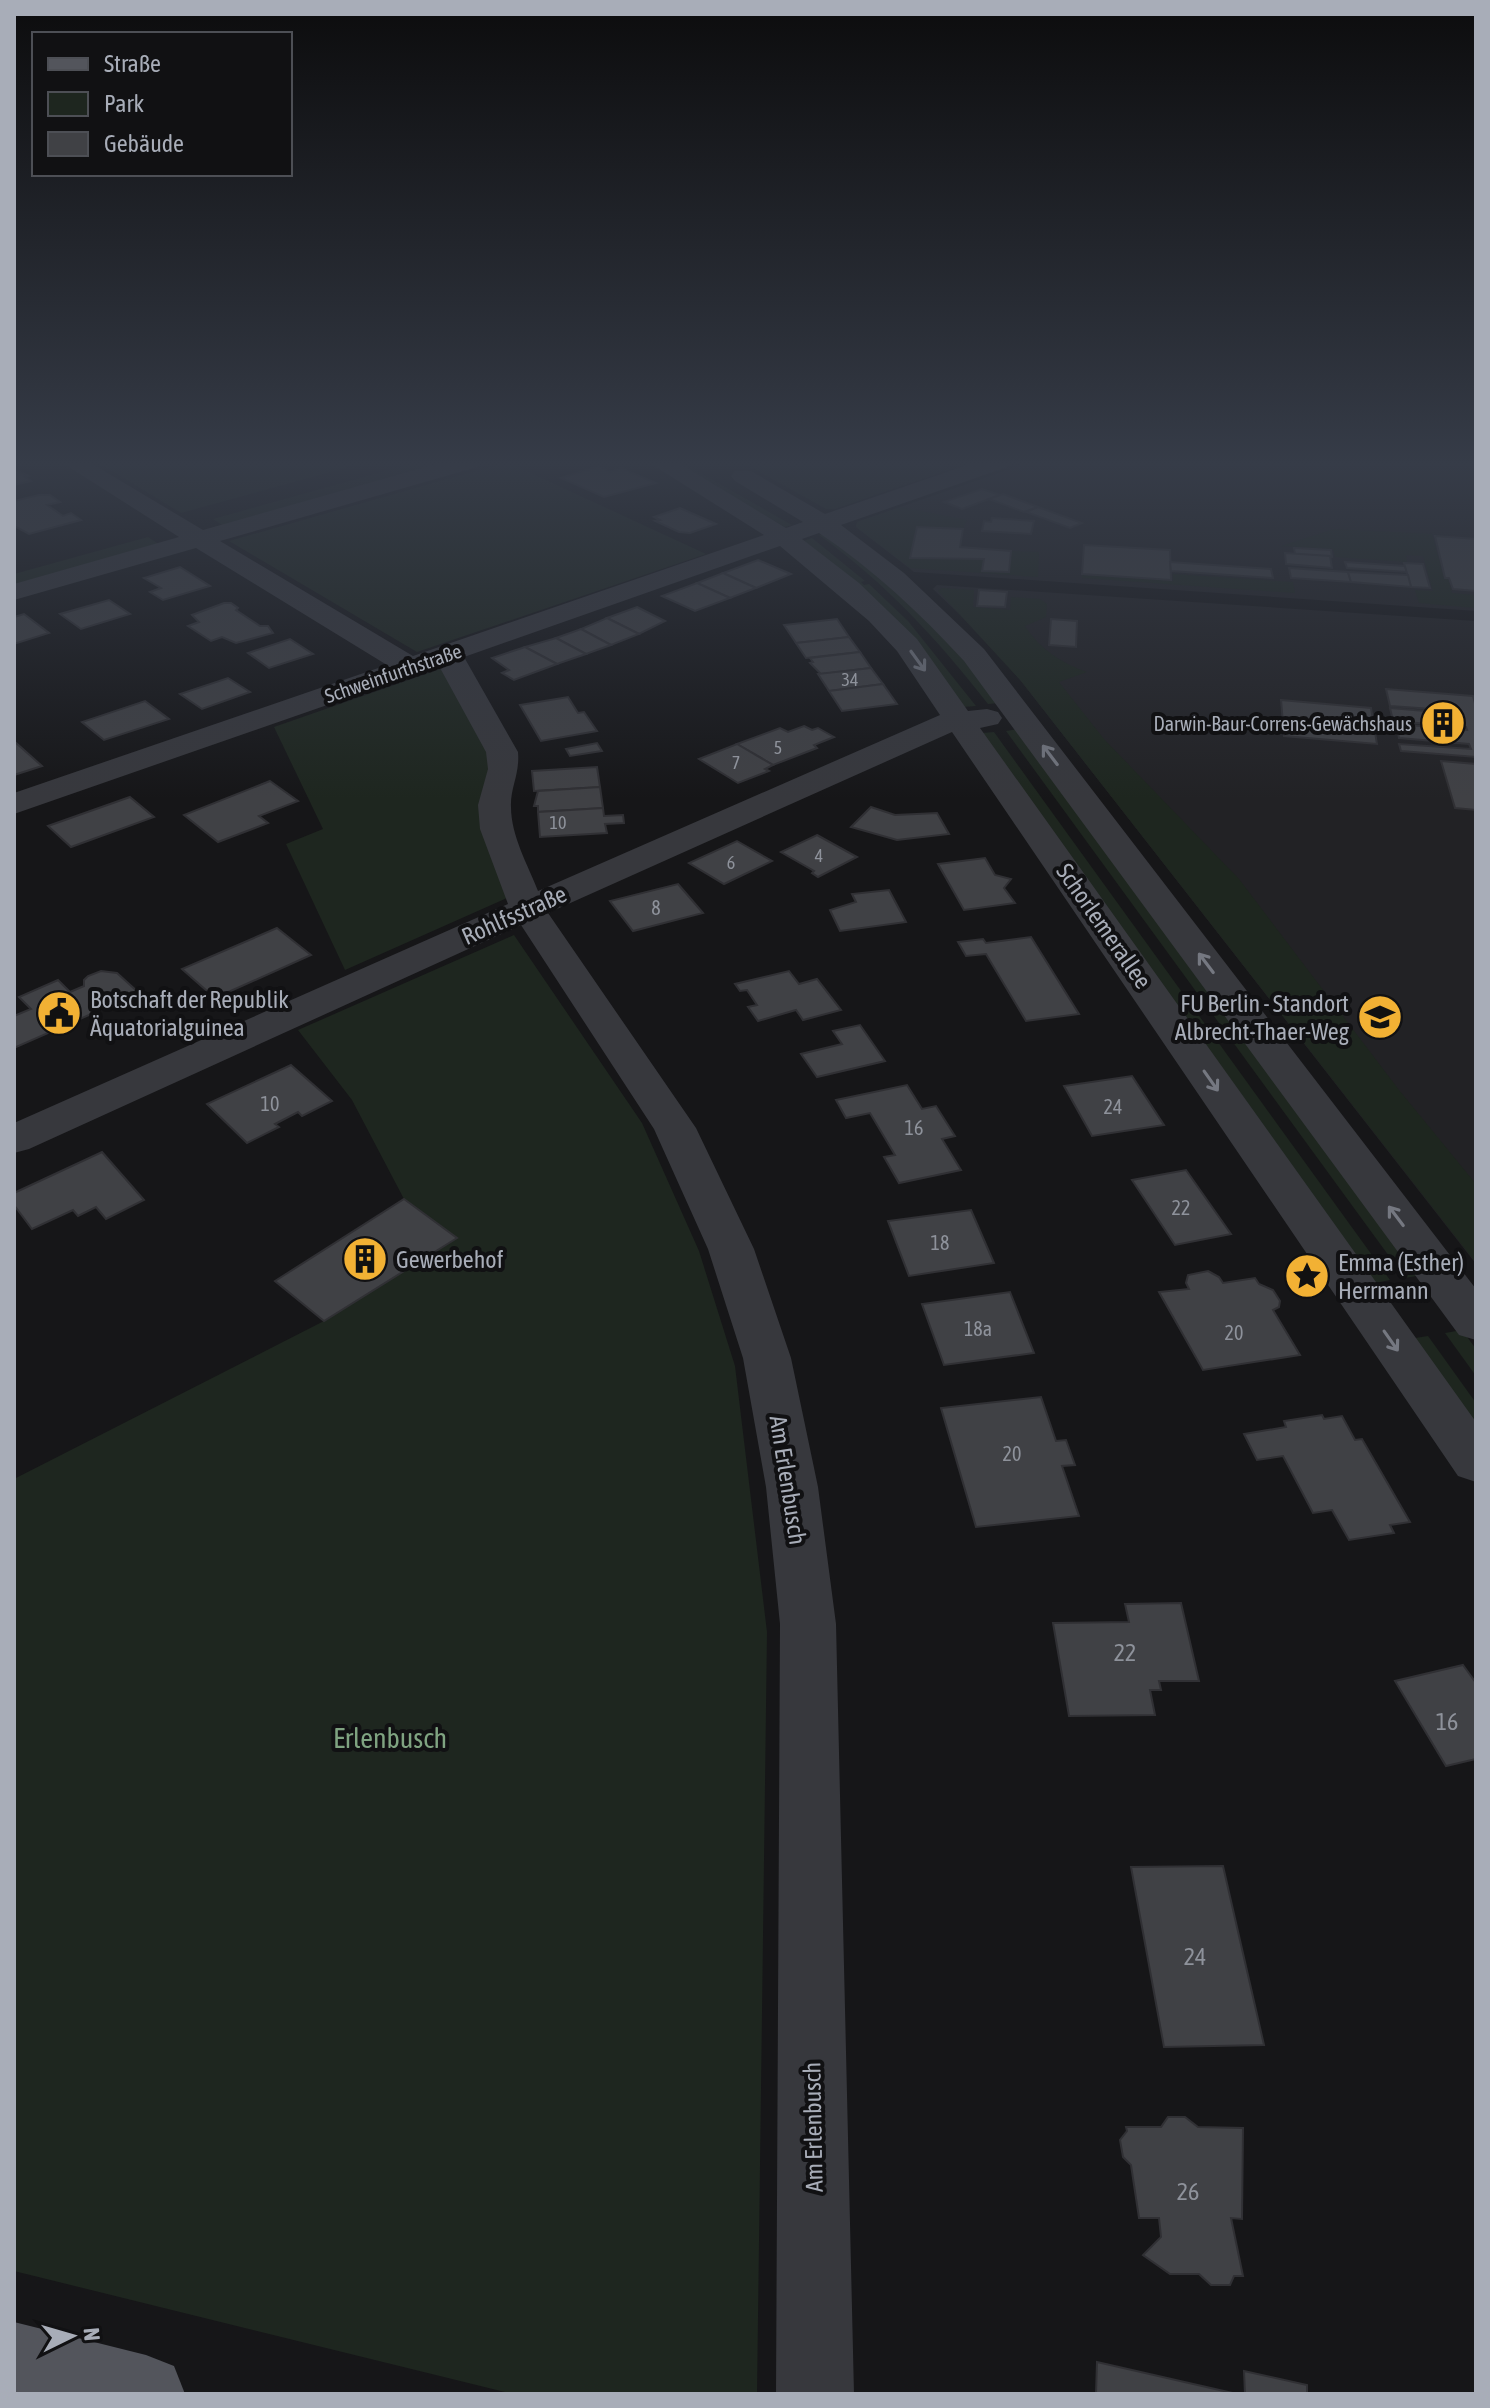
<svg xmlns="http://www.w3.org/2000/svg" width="1490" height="2408" font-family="'Asap Condensed',sans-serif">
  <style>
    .built { fill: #222225 }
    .green { fill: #1e261f }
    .building { fill: #404145; stroke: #303034; stroke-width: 2 }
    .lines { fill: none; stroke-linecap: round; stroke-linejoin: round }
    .minor { fill: #37383d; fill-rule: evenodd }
    .major { fill: #53555c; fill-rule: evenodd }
    .oneway { stroke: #757881 }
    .labels { text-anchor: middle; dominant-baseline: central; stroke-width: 8; stroke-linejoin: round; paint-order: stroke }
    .far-number-label { font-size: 18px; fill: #8e929b }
    .far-street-label { font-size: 20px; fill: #a8adb8; stroke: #111113 }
    .far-poi-label { font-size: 20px; fill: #a8adb8; stroke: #111113; text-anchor: end }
    .number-label { font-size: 20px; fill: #8e929b }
    .street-label { font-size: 24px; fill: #a8adb8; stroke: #111113 }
    .poi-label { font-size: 24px; fill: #a8adb8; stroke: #111113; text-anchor: start }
    .near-number-label { font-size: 24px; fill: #8e929b }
    .near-park-label { font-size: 28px; fill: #7fa381; stroke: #111113 }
  </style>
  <rect width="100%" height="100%" fill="#161618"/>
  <g class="built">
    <polygon points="1030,462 1476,462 1476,611 914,572 856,527 857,522"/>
    <polygon points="937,585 1476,621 1476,1264 1021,681 978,632 933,589"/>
  </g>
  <g class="green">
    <polygon points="97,462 367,462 181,513"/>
    <polygon points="418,462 454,462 225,527 213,519"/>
    <polygon points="507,462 706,554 417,652 229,541"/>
    <polygon points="670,462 681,462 792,525 785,527"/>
    <polygon points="742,462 931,462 951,469 835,509 826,509"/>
    <polygon points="901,507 967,520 963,529 917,527 910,558 984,559 983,571 1008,572 1011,551 1039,552 1038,577 910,568 856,527 857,522"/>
    <polygon points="1334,529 1432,534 1444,578 1448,578 1452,593 1476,595 1476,608 1419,603 1415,590 1433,591 1423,556 1406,555 1407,562 1335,557 1333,549 1281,546"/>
    <path d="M826,533c66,48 123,106 173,170l-11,1c-50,-64 -102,-121 -169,-169z"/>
    <polygon points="148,537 160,545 14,585 14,574"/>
    <polygon points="812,538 865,581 861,582 864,585 869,584 908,621 976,706 963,707 803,541"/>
    <polygon points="1173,574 1293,582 1295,593 1082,578 1082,575 1173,581"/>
    <path d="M942,588l32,2 -1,17 37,3 1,-13 29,2 7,5 -1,13 -21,9c15,23 36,37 62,46l-28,10 45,57 135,140 160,211 77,94v79l-455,-582 -83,-90z"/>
    <polygon points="443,668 491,759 507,898 345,970 286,844 323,829 274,727"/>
    <polygon points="1018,729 1422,1275 1405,1278 1006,731"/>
    <polygon points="994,732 1390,1280 1370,1284 982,733"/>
    <polygon points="514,935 642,1123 699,1251 735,1366 767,1632 757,2394 513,2394 14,2271 14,1479 324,1321 456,1238 404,1199 352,1100 298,1030"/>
    <polygon points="1462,1330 1476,1349 1476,1376 1445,1333"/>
    <polygon points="1428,1336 1476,1403 1476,1435 1409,1339"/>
  </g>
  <g class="building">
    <polygon points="599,466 610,472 621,468 656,483 604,497 561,478"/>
    <polygon points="14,469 29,476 25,477 31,481 14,485"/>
    <polygon points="982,489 1000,495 962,509 944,502"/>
    <polygon points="1003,494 1038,507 1024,512 989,499"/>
    <polygon points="39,495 50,495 60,502 47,505 63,516 71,513 81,520 29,534 14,526 14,501"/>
    <polygon points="1038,507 1082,523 1070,528 1026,512"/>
    <polygon points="680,508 716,524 690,533 679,532 655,521 660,520 654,517"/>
    <polygon points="992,518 1034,521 1031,534 982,531 984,521 991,522"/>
    <polygon points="917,527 963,529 960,547 1011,551 1009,572 982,571 984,559 910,558"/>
    <polygon points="1435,536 1476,539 1476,591 1453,589 1449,578 1445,578"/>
    <polygon points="1084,545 1170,550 1171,580 1082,574"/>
    <polygon points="1294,548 1331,550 1332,557 1295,554"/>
    <polygon points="1285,553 1330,556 1332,568 1286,564"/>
    <polygon points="758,560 791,574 756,588 723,573"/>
    <polygon points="1170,562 1271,569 1273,578 1171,571"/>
    <polygon points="1345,562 1405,566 1407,572 1347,568"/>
    <polygon points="1404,563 1423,564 1430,588 1411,587"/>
    <polygon points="180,567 210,586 163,600 150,592 161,588 144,578"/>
    <polygon points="1289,568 1348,572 1351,582 1291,578"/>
    <polygon points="1348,572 1408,575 1411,587 1351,582"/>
    <polygon points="723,573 756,588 730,598 697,583"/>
    <polygon points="697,583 730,598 695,611 662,596"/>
    <polygon points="979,590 1007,592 1005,607 977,606"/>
    <polygon points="109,600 130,614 81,629 60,614"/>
    <polygon points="224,603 231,603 238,608 236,610 260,626 268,626 273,633 236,643 222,637 211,641 188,626 199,622 192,615"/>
    <polygon points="637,607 665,621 639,634 607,618"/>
    <polygon points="24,614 49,633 14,644 14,617"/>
    <polygon points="607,618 639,634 611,645 581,629"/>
    <polygon points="837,619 849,637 796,643 784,625"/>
    <polygon points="1051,619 1077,621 1076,647 1049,645"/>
    <polygon points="581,629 611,645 586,654 556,638"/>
    <polygon points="849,637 860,652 806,658 796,643"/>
    <polygon points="556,638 586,654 557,664 525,647"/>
    <polygon points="290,639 313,654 269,668 248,653"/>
    <polygon points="525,647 557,664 514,680 502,673 509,670 492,658"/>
    <polygon points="860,652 871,668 821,674 810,663 813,662 810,658"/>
    <polygon points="871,668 883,684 829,691 818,674"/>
    <polygon points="228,678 250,692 202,709 180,694"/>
    <polygon points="883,684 897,704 842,711 829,691"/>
    <polygon points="1386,689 1473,696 1476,707 1476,757 1401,751 1399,744 1471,749 1469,744 1399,738 1396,724 1467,730 1466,727 1393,721 1390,708 1462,714 1460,711 1390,706"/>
    <polygon points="568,697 578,713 584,712 597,731 541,741 520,705"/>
    <polygon points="1281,700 1371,708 1377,744 1284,736"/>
    <polygon points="145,701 169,719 104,740 82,722"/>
    <polygon points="804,726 812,730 818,728 834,737 814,745 817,748 773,765 737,744 780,728 788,732"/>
    <polygon points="15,742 42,766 14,775"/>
    <polygon points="597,743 602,751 570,756 566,749"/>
    <polygon points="737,744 773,765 765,769 769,771 738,783 699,759"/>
    <polygon points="1441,761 1476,764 1476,810 1455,808"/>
    <polygon points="597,767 600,787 534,791 532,771"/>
    <polygon points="270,781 298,801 259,816 268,823 218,842 184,815"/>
    <polygon points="600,787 603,808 538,812 538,806 534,806 538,791"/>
    <polygon points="130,797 154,817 71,847 48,826"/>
    <polygon points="871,807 895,815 937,813 949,834 897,840 851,827"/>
    <polygon points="603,808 604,816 623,815 624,823 605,824 607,833 540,837 538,812"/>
    <polygon points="817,835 857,857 818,877 812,873 814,871 781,852"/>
    <polygon points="737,841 772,861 724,884 689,863"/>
    <polygon points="985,858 995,875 1011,879 1004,888 1015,903 964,910 938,864"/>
    <polygon points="678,884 703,913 633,931 610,901"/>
    <polygon points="889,890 906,922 840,931 830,910 856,902 852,894"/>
    <polygon points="277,928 311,955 215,998 182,969"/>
    <polygon points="1031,937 1079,1014 1026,1021 986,954 966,956 958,942 983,939 986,943"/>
    <polygon points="101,971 117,973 139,993 14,1048 14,1016 31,1009 19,997 58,980 70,992 84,986 84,980 88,976"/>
    <polygon points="789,971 799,984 817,979 841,1010 803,1020 796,1010 758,1021 748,1007 757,1005 747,990 740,991 735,984"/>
    <polygon points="860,1025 885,1061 817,1077 801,1054 842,1044 833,1031"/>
    <polygon points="291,1065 332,1101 302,1116 298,1112 275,1124 279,1127 247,1143 207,1104"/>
    <polygon points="1132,1076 1164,1125 1092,1136 1064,1086"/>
    <polygon points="907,1085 922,1109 936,1106 955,1136 942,1139 961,1170 899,1183 884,1157 895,1155 870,1113 846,1118 836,1100"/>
    <polygon points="102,1152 144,1200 106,1219 96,1207 78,1216 73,1210 32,1229 14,1205 14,1193"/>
    <polygon points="1186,1170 1231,1234 1175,1245 1132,1180"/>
    <polygon points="404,1199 457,1238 324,1321 275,1281"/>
    <polygon points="971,1210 994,1263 909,1276 888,1221"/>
    <polygon points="1208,1271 1219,1277 1223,1283 1255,1278 1259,1284 1273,1290 1280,1301 1279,1307 1273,1310 1300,1355 1203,1370 1159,1292 1189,1289 1186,1283 1188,1275"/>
    <polygon points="1010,1292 1034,1353 944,1365 922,1304"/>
    <polygon points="1041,1397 1056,1441 1066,1440 1075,1465 1062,1466 1079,1516 976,1527 941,1408"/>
    <polygon points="1322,1415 1324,1419 1342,1416 1355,1440 1362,1439 1410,1522 1390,1525 1394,1533 1349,1540 1332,1510 1313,1513 1283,1456 1257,1460 1244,1434 1286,1427 1284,1421"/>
    <polygon points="1181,1603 1199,1681 1159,1681 1161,1690 1150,1690 1155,1715 1069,1716 1053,1623 1129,1622 1125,1604"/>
    <polygon points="1463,1665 1476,1683 1476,1759 1446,1766 1395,1681"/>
    <polygon points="1223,1866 1264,2045 1164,2047 1131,1867"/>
    <polygon points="1168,2117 1185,2117 1198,2127 1243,2128 1242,2219 1231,2218 1243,2276 1234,2276 1230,2285 1211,2285 1199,2274 1170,2274 1143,2255 1161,2237 1159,2218 1139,2218 1131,2165 1123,2157 1120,2140 1127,2131 1126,2127 1161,2127"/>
    <polygon points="1097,2362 1237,2394 1096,2394"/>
    <polygon points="1244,2371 1307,2385 1307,2394 1245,2394"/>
  </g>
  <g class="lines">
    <path class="minor" d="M61,462h28l114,68 240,-68h37l-3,5 -257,74 193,115 351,-121 -116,-73h29l109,66 17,-6 -68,-41 -4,-5 4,-5h16l74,43 151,-52h34l-3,5 -166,58 63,48 80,76 492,640v51l-17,-5 -495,-674c-44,-48 -91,-92 -145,-128l-17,6 57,44 58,56 51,72 19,-2 11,3 4,6 -4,6 -18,4 496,694v60l-18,-6 -506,-744 -404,181 148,215 58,121 37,109 27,129 18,137 18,770h-78l4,-770 -14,-137 -23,-129 -35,-109 -54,-120 -133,-204 -492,224 -15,4v-30l494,-219 -28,-75 -2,-24 10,-36 -2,-17 -47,-86 -425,148v-21l373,-128 -191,-117 -182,52v-16l165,-47zM780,546l89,75 28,30 43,64 -402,176c-10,-26 -27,-55 -27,-84 -1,-19 9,-33 7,-55l-54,-95z"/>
    <polygon class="major" points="14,2322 146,2355 174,2366 185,2394 14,2394"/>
  </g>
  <defs><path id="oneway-shaft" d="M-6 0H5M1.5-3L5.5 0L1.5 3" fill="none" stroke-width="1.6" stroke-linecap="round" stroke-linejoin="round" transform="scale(2)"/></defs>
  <g class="oneway">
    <use href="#oneway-shaft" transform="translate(918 661) rotate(54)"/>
    <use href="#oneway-shaft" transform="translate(1050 755) rotate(-127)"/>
    <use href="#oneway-shaft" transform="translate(1206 963) rotate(-127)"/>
    <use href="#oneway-shaft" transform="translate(1211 1081) rotate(55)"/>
    <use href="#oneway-shaft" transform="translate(1396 1216) rotate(-127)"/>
    <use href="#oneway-shaft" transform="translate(1391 1341) rotate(55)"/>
  </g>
  <linearGradient id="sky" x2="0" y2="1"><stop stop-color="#0c0c0d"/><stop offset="0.58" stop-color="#363c48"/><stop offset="1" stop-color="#363c48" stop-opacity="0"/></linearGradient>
  <rect width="1490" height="799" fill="url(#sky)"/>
  <defs>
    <g id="building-disc" transform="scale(2.3)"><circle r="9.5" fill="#f2b134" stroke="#111113"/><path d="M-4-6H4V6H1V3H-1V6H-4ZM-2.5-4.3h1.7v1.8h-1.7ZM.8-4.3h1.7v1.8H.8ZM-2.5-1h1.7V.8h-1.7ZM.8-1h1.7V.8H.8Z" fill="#111"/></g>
    <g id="civic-disc" transform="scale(2.3)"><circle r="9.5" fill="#f2b134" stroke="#111113"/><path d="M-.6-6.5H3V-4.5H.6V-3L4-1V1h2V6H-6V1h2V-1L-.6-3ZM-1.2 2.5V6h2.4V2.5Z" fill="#111"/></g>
    <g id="university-disc" transform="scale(2.3)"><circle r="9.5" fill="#f2b134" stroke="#111113"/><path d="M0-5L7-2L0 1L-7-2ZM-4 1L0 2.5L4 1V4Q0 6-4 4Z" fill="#111"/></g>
    <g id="sight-disc" transform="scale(2.3)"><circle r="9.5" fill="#f2b134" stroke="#111113"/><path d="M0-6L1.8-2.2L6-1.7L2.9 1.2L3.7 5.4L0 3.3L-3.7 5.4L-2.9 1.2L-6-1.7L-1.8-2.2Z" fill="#111"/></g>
  </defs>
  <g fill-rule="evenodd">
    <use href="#building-disc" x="1443" y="723"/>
    <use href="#civic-disc" x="59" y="1013"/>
    <use href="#university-disc" x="1380" y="1017"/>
    <use href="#building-disc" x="365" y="1259"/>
    <use href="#sight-disc" x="1307" y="1276"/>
  </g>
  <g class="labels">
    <g class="far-number-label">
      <text x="850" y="679">34</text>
      <text x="778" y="747">5</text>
      <text x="736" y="762">7</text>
      <text x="558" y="822">10</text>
      <text x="819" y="855">4</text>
      <text x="731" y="862">6</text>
    </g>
    <g class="far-street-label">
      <text transform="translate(393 673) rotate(-19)">Schweinfurthstraße</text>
    </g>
    <g class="far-poi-label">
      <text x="1412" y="723">Darwin-Baur-Correns-Gewächshaus</text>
    </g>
    <g class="number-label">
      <text x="656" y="907">8</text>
      <text x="270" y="1103">10</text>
      <text x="1113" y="1106">24</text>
      <text x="914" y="1127">16</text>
      <text x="1181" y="1207">22</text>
      <text x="940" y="1242">18</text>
      <text x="978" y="1328">18a</text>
      <text x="1234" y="1332">20</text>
      <text x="1012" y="1453">20</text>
    </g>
    <g class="street-label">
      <text transform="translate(514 915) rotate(-24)">Rohlfsstraße</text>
      <text transform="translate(1104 926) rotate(55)">Schorlemerallee</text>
      <text transform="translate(788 1480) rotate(81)">Am Erlenbusch</text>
      <text transform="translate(813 2127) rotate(-91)">Am Erlenbusch</text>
    </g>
    <g class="poi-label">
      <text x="90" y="999">Botschaft der Republik<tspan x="90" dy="28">Äquatorialguinea</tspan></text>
      <text x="1349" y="1003" text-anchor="end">FU Berlin - Standort<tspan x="1349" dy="28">Albrecht-Thaer-Weg</tspan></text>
      <text x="396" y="1259">Gewerbehof</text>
      <text x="1338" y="1262">Emma (Esther)<tspan x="1338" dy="28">Herrmann</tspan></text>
    </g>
    <g class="near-number-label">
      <text x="1125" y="1652">22</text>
      <text x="1447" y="1721">16</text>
      <text x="1195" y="1956">24</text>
      <text x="1188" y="2191">26</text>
    </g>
    <g class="near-park-label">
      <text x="390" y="1738">Erlenbusch</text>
    </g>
  </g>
  <rect width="1490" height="2408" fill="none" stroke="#a8adb8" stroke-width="32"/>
  <rect x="32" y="32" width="260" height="144" fill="#111113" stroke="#4d4f55" stroke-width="2"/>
  <rect x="48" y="58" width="40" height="12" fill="#53555c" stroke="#4d4f55" stroke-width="2"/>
  <text x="104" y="72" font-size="24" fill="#a8adb8">Straße</text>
  <rect x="48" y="92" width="40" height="24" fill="#1e261f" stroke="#4d4f55" stroke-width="2"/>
  <text x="104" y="112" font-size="24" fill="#a8adb8">Park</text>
  <rect x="48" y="132" width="40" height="24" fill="#404145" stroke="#4d4f55" stroke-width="2"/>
  <text x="104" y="152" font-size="24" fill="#a8adb8">Gebäude</text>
  <g transform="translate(72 2336) rotate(85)" stroke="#111113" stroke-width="6" paint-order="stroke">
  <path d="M0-6L14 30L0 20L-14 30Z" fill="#a8adb8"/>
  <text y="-12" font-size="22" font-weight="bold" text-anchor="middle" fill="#a8adb8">N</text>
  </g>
</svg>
